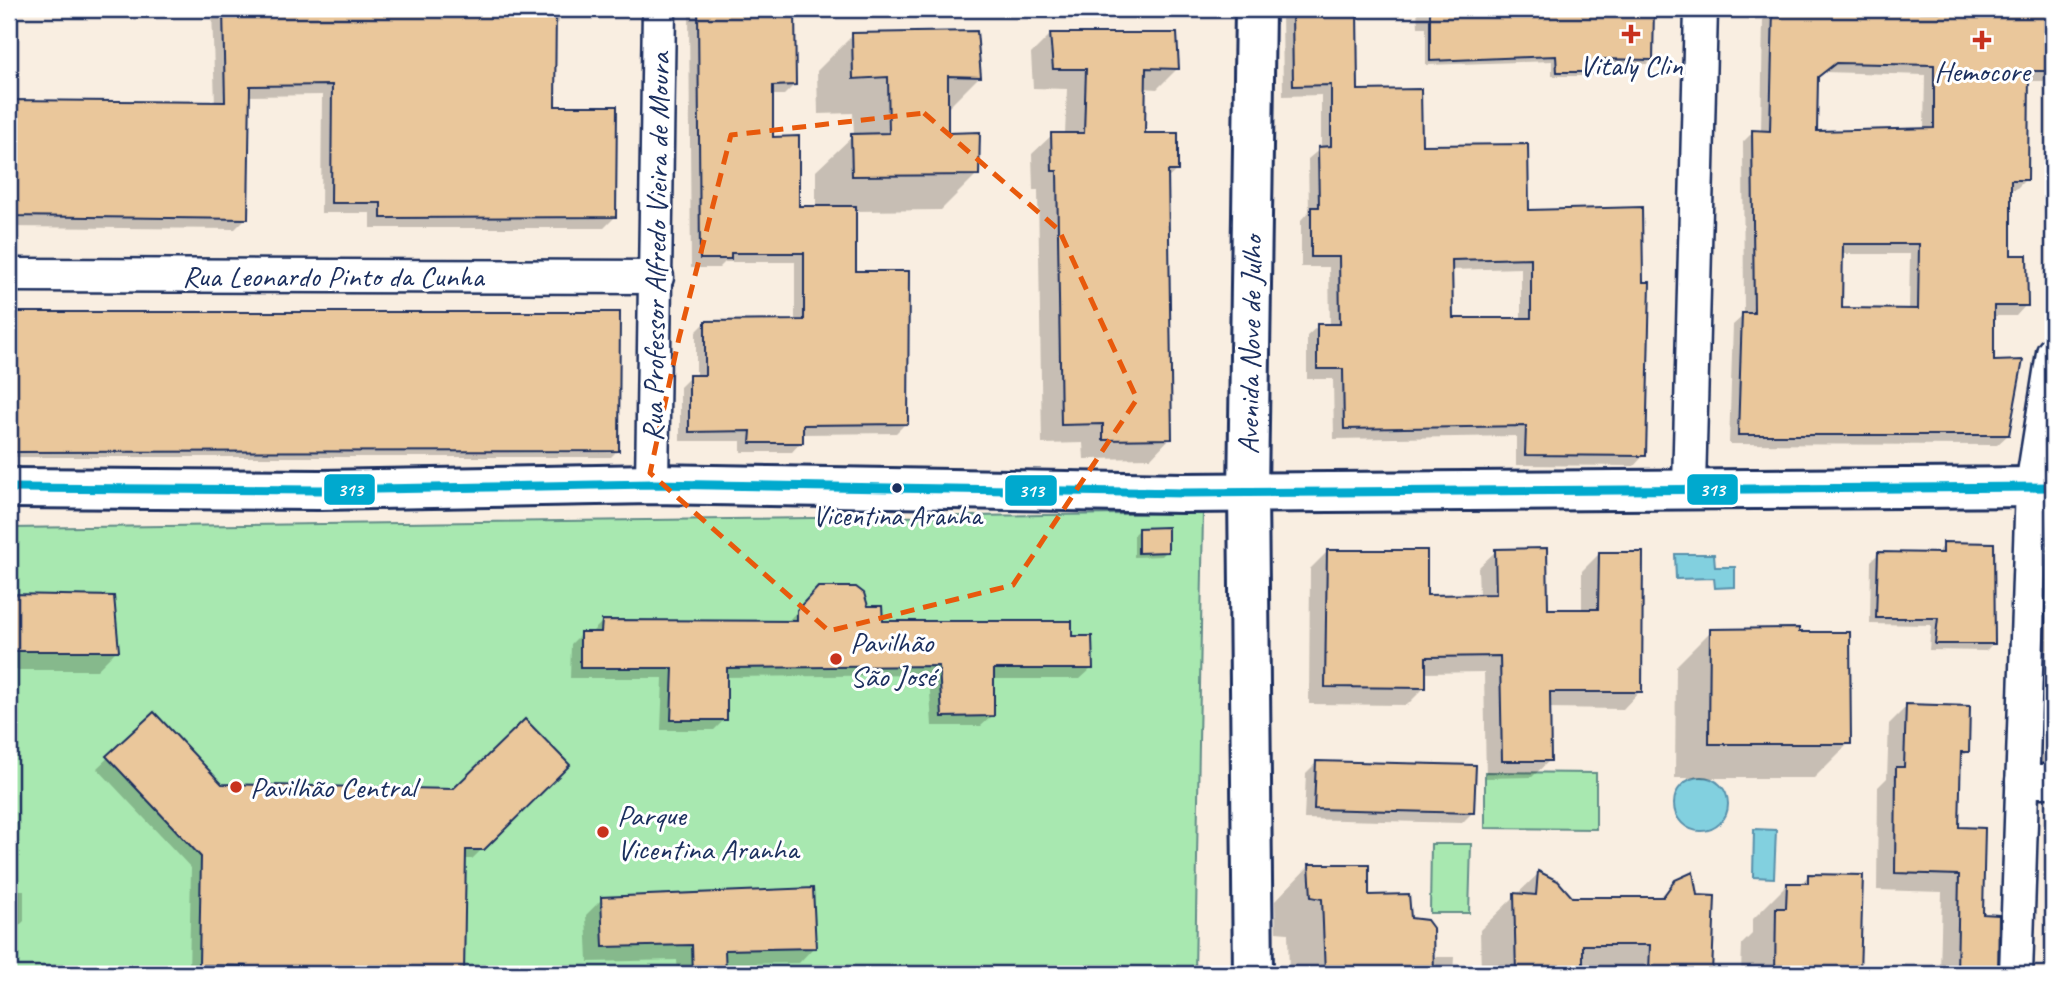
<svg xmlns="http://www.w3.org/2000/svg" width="2062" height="983" font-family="Caveat,sans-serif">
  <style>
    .green { fill: #a8e8b0; stroke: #628c87; stroke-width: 2 }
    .water { fill: #82d0df; stroke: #5990ab; stroke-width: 2 }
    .shadow { fill: #0003; fill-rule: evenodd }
    .building { fill: #eac79b; stroke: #1b2f5e; stroke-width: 2; fill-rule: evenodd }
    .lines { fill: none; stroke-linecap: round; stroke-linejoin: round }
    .street-casing { stroke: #1b2f5e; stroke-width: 37 }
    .secondary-casing { stroke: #1b2f5e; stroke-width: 44 }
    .street { stroke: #fff; stroke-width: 32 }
    .secondary { stroke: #fff; stroke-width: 38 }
    .bus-1-casing { stroke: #fff; stroke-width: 14 }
    .bus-1 { stroke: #00a9ce; stroke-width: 9 }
    .marked { fill: none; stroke: #e8590c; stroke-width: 5; stroke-dasharray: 14 9; stroke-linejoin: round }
    .poi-dot { fill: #c8321e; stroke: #fff; stroke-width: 2.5 }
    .bus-dot { fill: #1b2f5e; stroke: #fff; stroke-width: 2.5 }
    .labels { text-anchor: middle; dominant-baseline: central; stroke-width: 6; stroke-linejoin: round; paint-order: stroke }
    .bus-label { font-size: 28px; fill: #1b2f5e; stroke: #fff }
    .poi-label { font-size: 30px; fill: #1b2f5e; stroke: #fff; text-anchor: start }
    .street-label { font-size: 30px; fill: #1b2f5e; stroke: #fff }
    .line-badge { stroke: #fff; stroke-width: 2.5 }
    .badge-label { font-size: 19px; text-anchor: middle; font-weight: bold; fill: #fff }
  </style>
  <rect width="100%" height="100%" fill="#f9eee1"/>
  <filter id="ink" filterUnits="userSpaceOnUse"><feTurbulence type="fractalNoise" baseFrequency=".0143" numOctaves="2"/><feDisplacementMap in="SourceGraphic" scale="14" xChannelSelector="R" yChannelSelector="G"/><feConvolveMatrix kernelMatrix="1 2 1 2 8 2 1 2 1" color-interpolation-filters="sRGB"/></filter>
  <g filter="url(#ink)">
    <g class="green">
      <polygon points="1203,513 1195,974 9,974 9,528"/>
      <polygon points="1485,772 1596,773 1596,829 1485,828"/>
      <polygon points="1431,844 1471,844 1469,913 1430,913"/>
    </g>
    <g class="water">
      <polygon points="1675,554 1714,554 1715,567 1735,567 1735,587 1715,588 1714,578 1676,579"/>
      <circle cx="1701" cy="804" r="27"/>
      <polygon points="1754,829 1776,830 1774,878 1753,877"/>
    </g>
    <g class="shadow">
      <polygon points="212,9 559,9 559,22 554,27 553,108 615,217 604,228 370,228 370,213 321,213 322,95 248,96 246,218 235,229 9,227 9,102 215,104"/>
      <polygon points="689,9 794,9 794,85 784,95 771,95 771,138 798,208 816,208 816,171 854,135 853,113 818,114 817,71 853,35 979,77 947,109 947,135 977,174 941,210 854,211 854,273 906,423 896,433 801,434 801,442 792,452 741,452 741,441 680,441 680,387 690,377 696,377 696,332 706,322 795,322 795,262 725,262 719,268 691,268"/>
      <path d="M1282,9h73l1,83 64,55 107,65 117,243 -10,11 -118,-1v-29l-182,3 -1,-60h-26v-43l11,-10h12l-1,-59h-28v-47l8,-9 -1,-52 13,-11v-53l-38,1zM1521,268v52h-70v-50z"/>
      <polygon points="1417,9 1652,9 1652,59 1647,64 1596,63 1596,71 1592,76 1552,76 1552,61 1426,65 1426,27 1418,27"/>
      <path d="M1915,9h138v72h-26l-1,98 -10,10h-7v68l17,48 -10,11h-24v46l16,73 -11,10 -268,-1 4,-119 11,-10 -1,-173 10,-10h8l2,-112 10,-10 142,3zM1824,72l101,3 -1,55 -109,2 2,-54zM1841,254h69l-1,57 -68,-1z"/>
      <polygon points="1051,34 1177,69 1157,89 1144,88 1143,135 1177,170 1166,180 1170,438 1151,458 1084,459 1083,443 1042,444 1038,190 1033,190 1032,154 1052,135 1065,134 1067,89 1033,88 1031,54"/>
      <polygon points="9,314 618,314 617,451 611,457 9,457"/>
      <polygon points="1139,529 1166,552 1162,556 1134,557 1134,534"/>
      <polygon points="1944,544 1993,643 1986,651 1929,650 1931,625 1870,624 1871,561 1878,554 1937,555"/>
      <polygon points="1496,551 1546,611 1582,611 1582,571 1600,553 1640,691 1623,709 1548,708 1550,760 1532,777 1486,778 1484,672 1424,673 1424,688 1407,705 1309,704 1310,569 1327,552 1425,597 1479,596 1478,568"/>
      <polygon points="2053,574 2053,650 2026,650 2026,601"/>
      <polygon points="9,595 112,597 117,650 97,670 9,670"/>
      <polygon points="808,600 866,608 881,622 1070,638 1091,669 1080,679 992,679 992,716 981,726 932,726 929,675 726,677 725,719 714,730 661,730 663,678 570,678 571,644 581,634 592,632 602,622 786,623"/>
      <polygon points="1711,631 1798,634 1849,743 1814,778 1675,778 1676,666"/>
      <polygon points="1907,706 1967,752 1959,759 1957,829 1981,916 1997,917 1996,974 1940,974 1942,892 1877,890 1878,787 1887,778 1889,724"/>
      <polygon points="2053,709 2053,785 2025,785 2025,737"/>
      <polygon points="154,714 221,786 454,791 568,765 472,859 464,859 462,974 189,974 191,868 97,768"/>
      <polygon points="1316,763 1473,812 1462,823 1304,819 1306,773"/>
      <polygon points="1309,866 1410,919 1432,957 1454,957 1453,974 1289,974 1288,933 1276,932 1275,901"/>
      <polygon points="1539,873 1571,899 1658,899 1676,881 1696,897 1713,898 1710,974 1481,974 1480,930"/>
      <polygon points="1808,876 1861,877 1858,974 1741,974 1742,944 1752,934 1752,920 1787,885 1800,885"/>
      <polygon points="9,890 24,890 24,921 9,936"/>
      <polygon points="602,899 814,947 799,963 724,964 724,974 678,974 677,960 588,962 586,915"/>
    </g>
    <g class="building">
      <polygon points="223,9 556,9 555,106 617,106 616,217 381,218 381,203 331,203 332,85 250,86 248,219 9,216 9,100 225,102"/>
      <polygon points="698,9 795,9 796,85 773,86 773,137 799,136 799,206 856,206 856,271 909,271 908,424 803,425 803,443 750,443 751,431 689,432 689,375 705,375 705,321 804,320 804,253 731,253 731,259 700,259"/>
      <path d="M1292,9h65l1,81 63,-1 1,56 106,-1 1,66 113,-3 1,75h7l-4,174 -121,-1 1,-29 -182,3 -1,-60h-26v-45h23l-1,-67h-28v-50h8l-1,-60 13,-1v-61l-38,1zM1531,258v60h-78l-1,-58z"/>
      <polygon points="1430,9 1654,9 1653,60 1598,59 1598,72 1557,72 1556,56 1430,61"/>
      <path d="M1773,9l170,3v-3h110v62h-24l-1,109h-17v75h16l1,51h-34v55l29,-1 -14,75h-271l4,-122h12l-2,-183 18,1zM1836,63l98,2v63l-117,3 1,-54zM1843,244h76l-1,65 -76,-1z"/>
      <polygon points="977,31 981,77 948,76 948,133 980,132 979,175 852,176 851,134 889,133 888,77 853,79 852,33"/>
      <polygon points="1050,33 1177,33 1179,69 1146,68 1145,133 1178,133 1178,171 1168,171 1172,439 1103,440 1103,424 1061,425 1057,171 1052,171 1051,133 1084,133 1086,69 1053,69"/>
      <polygon points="9,312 620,312 619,451 9,452"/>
      <polygon points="1168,527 1168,552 1138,553 1138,528"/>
      <polygon points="1943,542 1994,543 1995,644 1935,644 1938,618 1876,618 1878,552 1943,553"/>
      <polygon points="1547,548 1548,609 1598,609 1599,552 1643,552 1642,692 1550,692 1551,761 1502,761 1500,656 1426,657 1426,688 1325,687 1327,550 1427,550 1427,595 1496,594 1495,549"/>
      <polygon points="818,587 856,587 864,593 868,606 882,606 883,621 1072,621 1072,636 1092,636 1093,669 994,669 994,716 942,717 939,666 727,668 727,720 671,720 673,668 580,668 580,632 601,632 602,620 797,621 797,610"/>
      <polygon points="9,594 114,596 119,651 9,651"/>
      <polygon points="1799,628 1799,632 1850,632 1851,744 1709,744 1710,629"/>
      <polygon points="1906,704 1970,706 1969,752 1961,752 1959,827 1985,828 1983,914 1999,915 1998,974 1957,974 1959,875 1895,873 1896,767 1904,767"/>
      <polygon points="154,712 222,784 453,789 525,719 570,765 484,850 466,850 464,974 246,974 246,966 199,965 201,857 106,756"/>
      <polygon points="1316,761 1476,765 1474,813 1314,809"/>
      <polygon points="1309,864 1369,864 1369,895 1409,894 1411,918 1427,920 1433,928 1434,974 1325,974 1322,899 1311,897"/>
      <polygon points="1538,871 1558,881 1572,897 1663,897 1675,880 1693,872 1697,895 1715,896 1712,974 1649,974 1650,945 1583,945 1583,974 1516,974 1514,893 1536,895"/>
      <polygon points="1808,874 1863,875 1860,974 1775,974 1776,908 1786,908 1787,883 1808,883"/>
      <polygon points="813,888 816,948 725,950 726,974 693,974 692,945 603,947 601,897"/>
    </g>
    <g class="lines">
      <g class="street-casing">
        <g id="street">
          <polyline points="9,275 657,277"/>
          <polyline points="652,484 659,9"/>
          <polyline points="1689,487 1701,9"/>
          <polyline points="2022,781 2053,781"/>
          <polyline points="2016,974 2032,486 2053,353"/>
        </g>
      </g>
      <g class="secondary-casing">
        <g id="secondary">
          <polyline points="9,488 320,490 652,484 1183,493 2053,487"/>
          <polyline points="1253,974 1248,492 1255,9"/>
        </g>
      </g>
      <use href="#street" class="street"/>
      <use href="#secondary" class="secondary"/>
      <g class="bus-1-casing">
        <polyline id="bus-1" points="9,488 320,490 652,484 1183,493 2053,487"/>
      </g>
      <use href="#bus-1" class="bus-1"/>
    </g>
  </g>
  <path class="marked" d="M924,113l135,117 78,169 -124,186 -184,46 -179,-158 29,-135 52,-203z"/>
  <g class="poi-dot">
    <path d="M1627.5 23.5h7v7h7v7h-7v7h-7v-7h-7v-7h7z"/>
    <path d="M1978.5 29.5h7v7h7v7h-7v7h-7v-7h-7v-7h7z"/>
    <circle cx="836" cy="659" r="7"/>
    <circle cx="236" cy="787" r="7"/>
    <circle cx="603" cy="832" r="7"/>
  </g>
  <circle class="bus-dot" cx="897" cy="488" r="6"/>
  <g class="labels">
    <g class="bus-label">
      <text x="897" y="515">Vicentina Aranha</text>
    </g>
    <g class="poi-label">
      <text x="1631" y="65" text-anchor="middle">Vitaly Clin</text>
      <text x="1982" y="71" text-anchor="middle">Hemocore</text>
      <text x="850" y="642">Pavilhão<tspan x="850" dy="34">São José</tspan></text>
      <text x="250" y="787">Pavilhão Central</text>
      <text x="617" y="815">Parque<tspan x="617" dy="34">Vicentina Aranha</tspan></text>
    </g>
    <g class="street-label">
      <text transform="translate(656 247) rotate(-89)">Rua Professor Alfredo Vieira de Moura</text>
      <text x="333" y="276">Rua Leonardo Pinto da Cunha</text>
      <text transform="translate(1250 345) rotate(-89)">Avenida Nove de Julho</text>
    </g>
  </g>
  <g class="line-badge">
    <rect x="1686" y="473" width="53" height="33" rx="7" fill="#00a9ce"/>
    <rect x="323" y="473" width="53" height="33" rx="7" fill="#00a9ce"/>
    <rect x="1004" y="474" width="54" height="33" rx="7" fill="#00a9ce"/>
  </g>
  <g class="badge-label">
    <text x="1712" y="496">313</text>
    <text x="350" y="496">313</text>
    <text x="1031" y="497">313</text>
  </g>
  <rect width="2062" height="983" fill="none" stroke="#fff" stroke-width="35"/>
  <rect x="18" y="18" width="2027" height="948" fill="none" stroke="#1b2f5e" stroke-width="2.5" filter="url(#ink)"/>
</svg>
